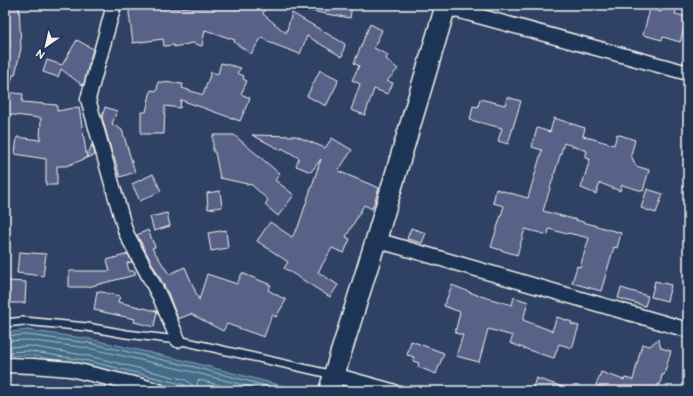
<svg xmlns="http://www.w3.org/2000/svg" width="693" height="396" font-family="'Balsamiq Sans',sans-serif">
  <style>
    .water { fill: #426c89; stroke: #89a1af }
    .lines { fill: none; stroke-linecap: round; stroke-linejoin: round }
    .shore { stroke: #adbcc2; stroke-width: 1 }
    .building { fill: #596289; stroke: #f4f1e8 }
    .lane-casing { stroke: #f4f1e8; stroke-width: 10 }
    .street-casing { stroke: #f4f1e8; stroke-width: 17 }
    .secondary-casing { stroke: #f4f1e8; stroke-width: 23 }
    .lane { stroke: #1d3557; stroke-width: 7 }
    .street { stroke: #1d3557; stroke-width: 14 }
    .secondary { stroke: #1d3557; stroke-width: 20 }
  </style>
  <rect width="100%" height="100%" fill="#2f4266"/>
  <filter id="ink" filterUnits="userSpaceOnUse"><feTurbulence type="fractalNoise" baseFrequency=".025" numOctaves="2"/><feDisplacementMap in="SourceGraphic" scale="8" xChannelSelector="R" yChannelSelector="G"/><feConvolveMatrix kernelMatrix="1 2 1 2 8 2 1 2 1" color-interpolation-filters="sRGB"/></filter>
  <g filter="url(#ink)">
    <polygon class="water" points="27,330 90,339 195,363 302,391 191,391 88,365 28,355 5,356 5,333"/>
    <g class="lines">
      <g class="shore">
        <polyline points="5,336 27,335 89,343 194,367 286,391"/>
        <polyline points="5,341 27,340 88,348 193,372 266,391"/>
        <polyline points="5,347 29,346 89,356 186,380 192,385 193,391"/>
        <polyline points="5,352 28,351 89,361 185,385 187,387 188,391"/>
        <polyline points="199,391 197,382 199,380 242,391"/>
      </g>
    </g>
    <g class="building">
      <polygon points="19,5 21,48 15,75 13,75 9,91 5,91 5,44 10,46 9,21 5,21 5,6"/>
      <polygon points="130,5 152,5 152,8 220,7 217,6 217,5 266,5 263,14 286,33 292,13 345,44 342,57 307,36 300,54 268,42 262,37 251,54 234,42 235,40 205,30 202,46 192,43 174,47 174,45 164,46 163,39 133,43 129,13"/>
      <polygon points="311,5 352,5 350,18 310,11"/>
      <polygon points="663,5 677,8 675,14 687,17 680,42 663,37 662,40 643,35 650,9 661,12"/>
      <polygon points="370,24 382,30 374,48 388,55 386,59 398,69 387,81 393,83 388,94 374,89 365,115 351,110 360,84 352,80 359,66 354,63"/>
      <polygon points="77,40 93,49 84,83 82,85 61,69 58,77 43,72 47,60 62,65"/>
      <polygon points="221,63 241,68 237,73 244,76 243,79 247,81 241,94 250,98 240,121 181,100 180,108 165,106 164,134 141,134 141,112 146,112 151,90 157,91 158,82 161,82 183,84 182,88 203,95 211,72 218,74"/>
      <polygon points="320,70 338,79 337,84 326,106 307,96"/>
      <polygon points="5,92 23,94 22,102 57,105 57,111 79,107 87,158 92,144 95,155 66,166 57,166 57,185 46,185 46,159 15,154 17,137 40,140 41,118 5,114"/>
      <polygon points="507,97 521,101 508,144 498,141 502,128 470,120 473,106 478,107 480,99 505,105"/>
      <polygon points="105,107 117,111 112,124 122,130 135,172 120,177 114,157 113,157 102,117"/>
      <polygon points="554,118 585,128 583,136 614,145 617,134 635,140 631,155 636,166 649,170 643,191 622,185 620,191 600,183 596,194 581,188 590,159 585,158 587,151 564,143 543,211 577,220 576,220 621,233 617,248 614,247 601,291 572,283 577,266 580,267 589,238 568,233 567,234 549,229 548,235 525,229 517,255 491,247 504,206 493,203 496,189 528,198 542,150 532,147 537,128 550,132"/>
      <polygon points="213,135 234,135 280,174 275,180 294,195 278,216 265,205 268,200 252,185 220,178 215,152 213,152"/>
      <polygon points="252,135 296,136 325,148 332,138 352,150 338,171 379,188 372,209 364,205 346,237 350,239 344,253 332,248 318,272 338,285 330,297 284,268 288,262 257,241 270,222 292,237 298,227 321,159 311,172 296,166 299,158 282,148 281,150"/>
      <polygon points="153,174 161,191 140,201 132,184"/>
      <polygon points="647,189 663,194 656,213 641,208"/>
      <polygon points="220,191 222,207 208,209 207,193"/>
      <polygon points="167,213 170,226 154,231 150,217"/>
      <polygon points="411,228 426,233 422,243 407,239"/>
      <polygon points="148,230 155,247 152,248 169,274 185,267 199,300 207,274 237,284 242,273 271,285 268,290 286,300 276,317 272,315 264,337 227,324 223,331 191,314 178,319 168,293 137,235"/>
      <polygon points="226,230 228,248 211,251 208,233"/>
      <polygon points="19,252 46,254 43,276 17,273"/>
      <polygon points="128,254 132,262 127,263 129,271 135,271 135,275 88,287 69,287 69,271 110,271 107,260"/>
      <polygon points="8,281 26,282 25,303 7,303"/>
      <polygon points="655,281 671,285 667,301 651,297"/>
      <polygon points="452,285 477,295 512,305 514,297 528,302 523,320 552,331 557,317 572,322 571,324 579,326 572,348 559,344 554,358 537,353 510,343 513,336 488,329 479,362 456,356 463,335 455,333 460,312 444,306"/>
      <polygon points="621,288 648,296 645,306 618,298"/>
      <polygon points="97,291 120,296 118,302 156,311 157,312 154,327 134,322 135,319 94,310"/>
      <polygon points="658,339 661,348 671,351 664,375 662,375 660,385 658,384 657,388 659,388 659,391 606,391 606,389 596,385 601,372 624,380 625,378 633,380 642,344 650,346"/>
      <polygon points="411,341 444,353 436,374 418,367 419,363 413,361 414,357 407,355"/>
      <polygon points="536,378 569,389 569,391 532,391"/>
    </g>
    <g class="lines">
      <g class="lane-casing">
        <polyline id="lane" points="5,323 24,321 87,327 126,334 178,340 334,375"/>
      </g>
      <g class="street-casing">
        <g id="street">
          <polyline points="114,5 88,99 126,233 160,297 178,340"/>
          <polyline points="438,5 688,73"/>
          <polyline points="376,240 688,330"/>
          <polyline points="5,365 33,366 70,369 138,385 158,391"/>
          <polyline points="334,375 392,391"/>
        </g>
      </g>
      <g class="secondary-casing">
        <polyline id="secondary" points="329,391 376,240 446,5"/>
      </g>
      <use href="#lane" class="lane"/>
      <use href="#street" class="street"/>
      <use href="#secondary" class="secondary"/>
    </g>
  </g>
  <rect width="693" height="396" fill="none" stroke="#1d3557" stroke-width="20"/>
  <rect x="10" y="10" width="673" height="376" fill="none" stroke="#f4f1e8" stroke-width="1.5" filter="url(#ink)"/>
  <g transform="translate(46 46) rotate(214)" stroke="#1d3557" stroke-width="3" paint-order="stroke">
  <path d="M0-3L7 15L0 10L-7 15Z" fill="#f4f1e8"/>
  <text y="-6" font-size="11" font-weight="bold" text-anchor="middle" fill="#f4f1e8">N</text>
  </g>
</svg>
